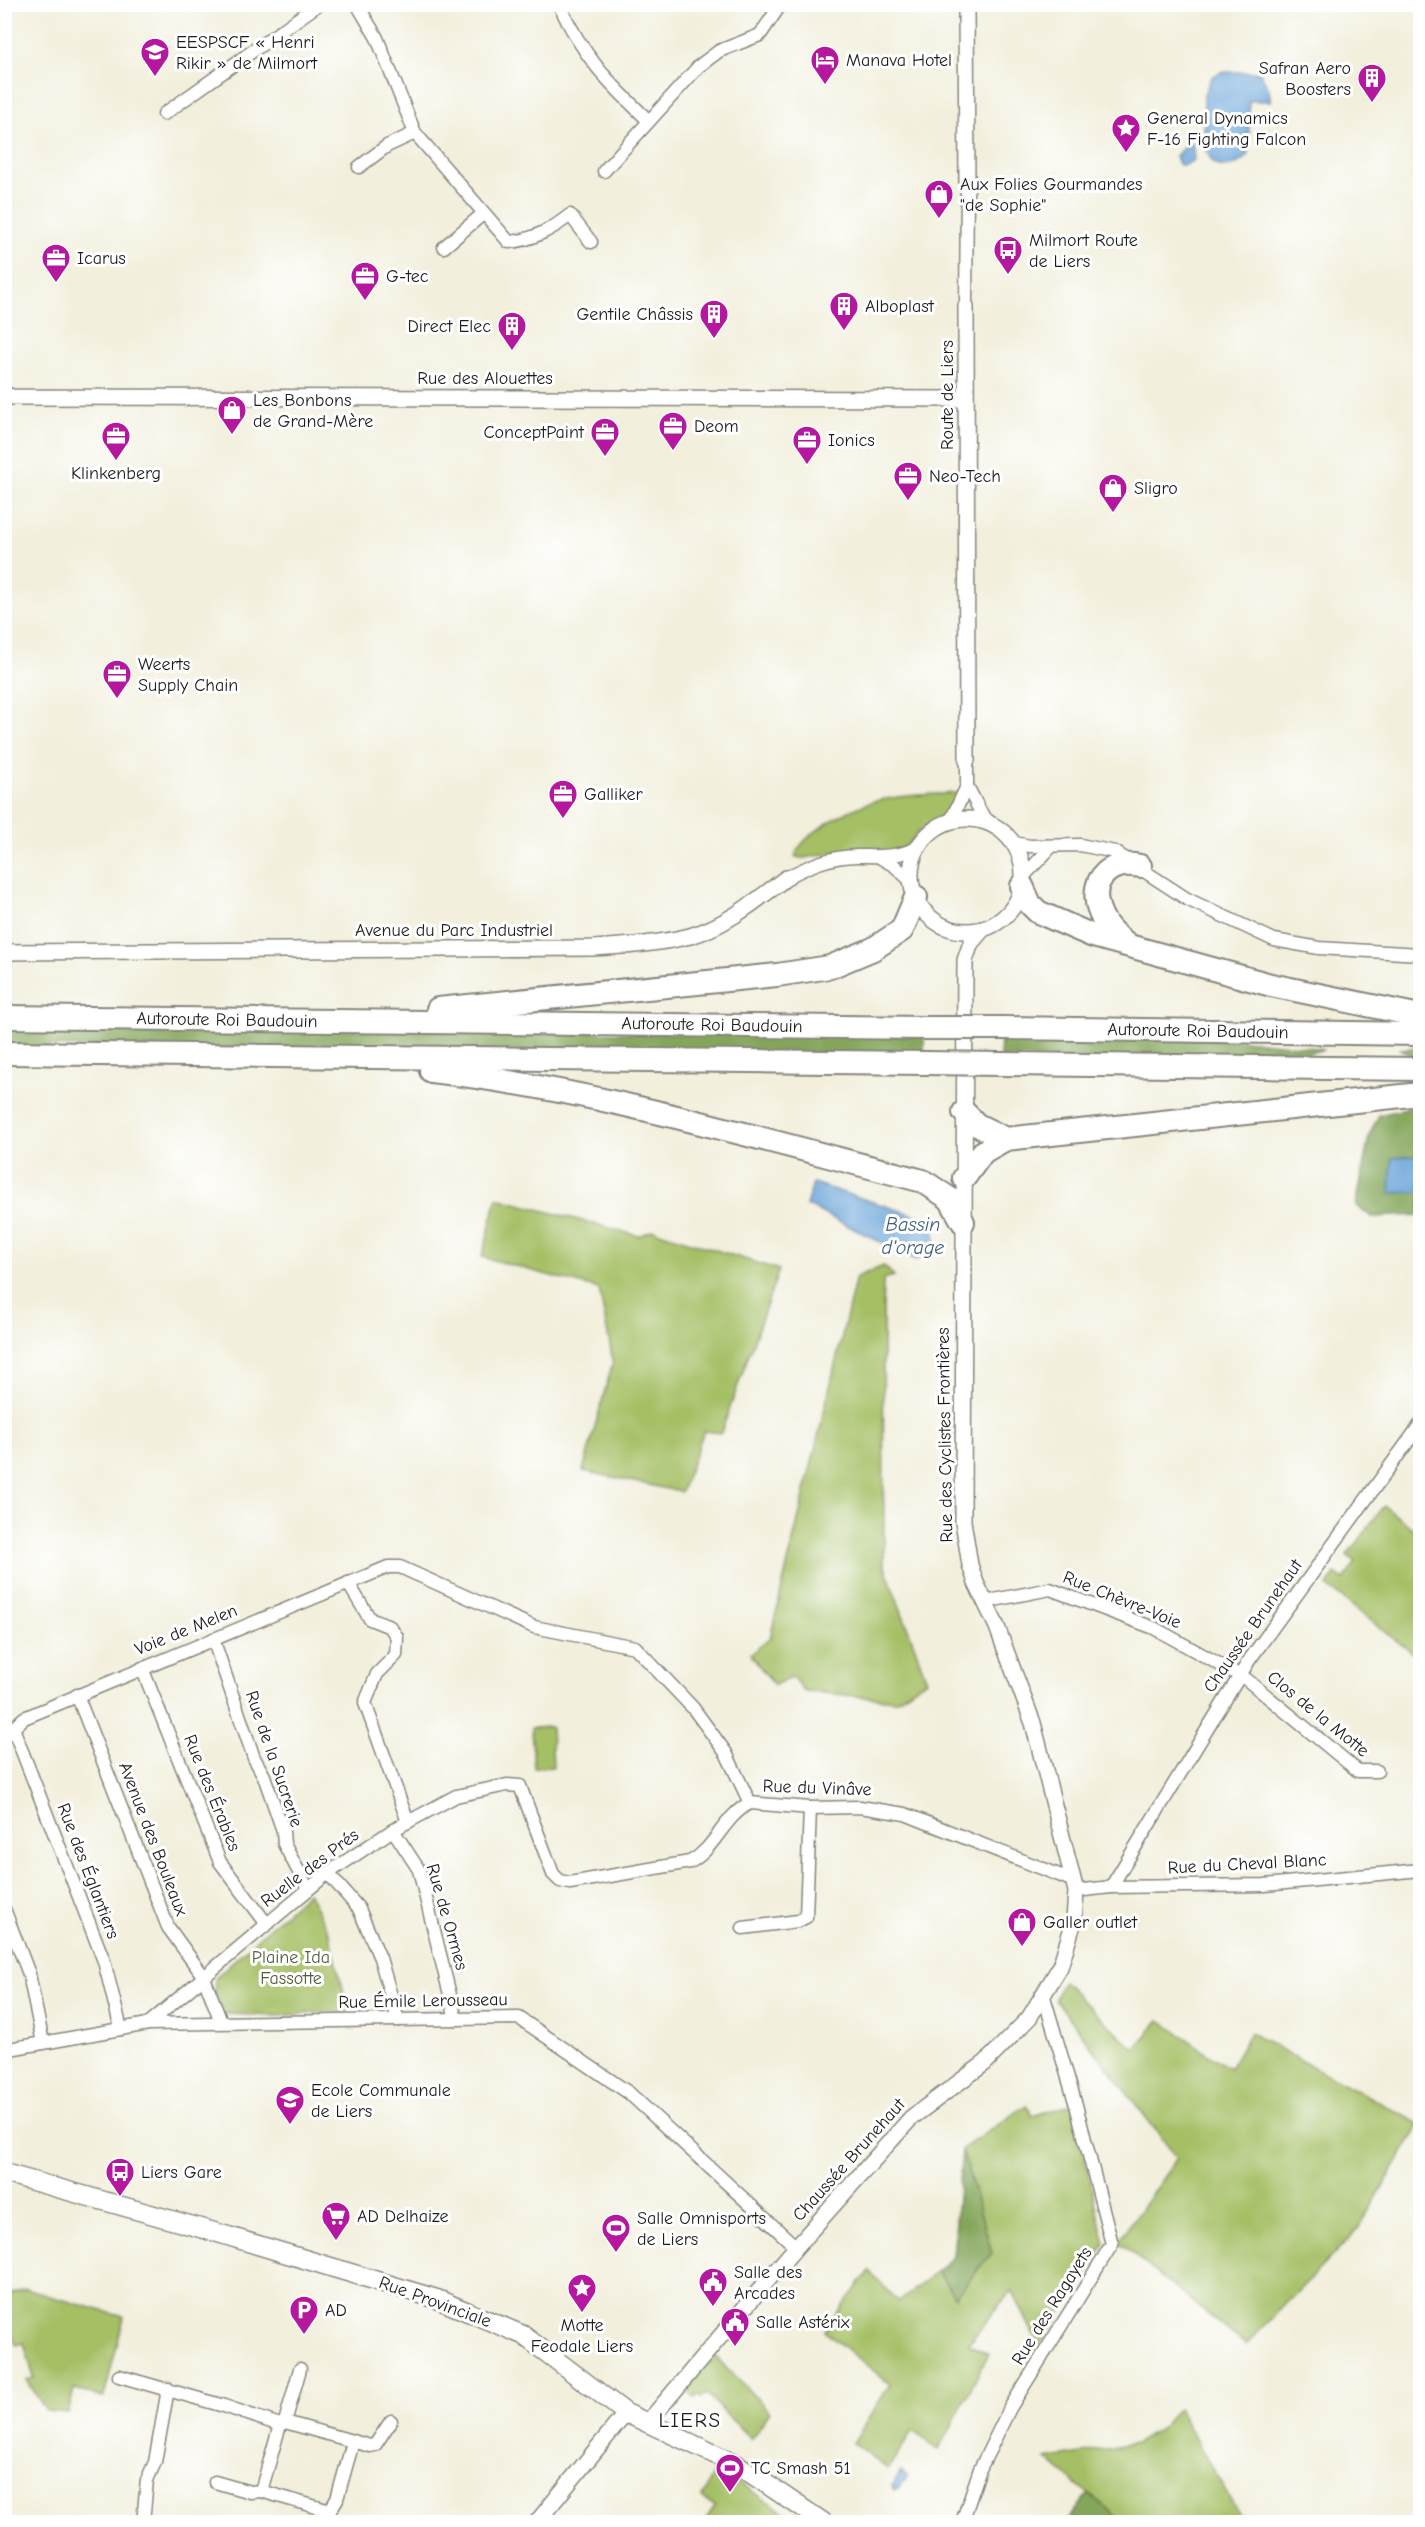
<svg xmlns="http://www.w3.org/2000/svg" width="1425" height="2527" font-family="'Comic Neue',sans-serif">
  <style>
    .green { fill: #a5bf65; stroke: #606e40; stroke-width: 1.5 }
    .forest { fill: #84a65a; stroke: #50613b; stroke-width: 1.5 }
    .water { fill: #66a2d7; stroke: #415f7a; stroke-width: 1.5 }
    .lines { fill: none; stroke-linecap: round; stroke-linejoin: round }
    .minor-casing { stroke: #87867c; stroke-width: 15 }
    .tertiary-casing { stroke: #87867c; stroke-width: 18 }
    .secondary-casing { stroke: #87867c; stroke-width: 21 }
    .motorway-casing { stroke: #87867c; stroke-width: 26 }
    .minor { stroke: #fff; stroke-width: 12 }
    .tertiary { stroke: #fff; stroke-width: 15 }
    .secondary { stroke: #fff; stroke-width: 18 }
    .motorway { stroke: #fff; stroke-width: 22 }
    .motorway-bridge-casing { stroke: #87867c; stroke-width: 26; stroke-linecap: butt }
    .motorway-bridge { stroke: #fff; stroke-width: 22 }
    .labels { text-anchor: middle; dominant-baseline: central; stroke-width: 6; stroke-linejoin: round; paint-order: stroke }
    .poi-label { font-size: 18px; fill: #1c1c1c; stroke: #fff; text-anchor: start }
    .street-label { font-size: 18px; fill: #1c1c1c; stroke: #fff }
    .park-label { font-size: 18px; fill: #535d39; stroke: #fff }
    .water-label { font-size: 20px; font-style: italic; fill: #415f7a; stroke: #fff }
    .quarter-label { font-size: 21px; letter-spacing: 1.5px; fill: #1c1c1c; stroke: #fff }
  </style>
  <rect width="100%" height="100%" fill="#fff"/>
  <filter id="ink" filterUnits="userSpaceOnUse"><feTurbulence type="fractalNoise" baseFrequency=".0167" numOctaves="2"/><feDisplacementMap in="SourceGraphic" scale="12" xChannelSelector="R" yChannelSelector="G"/><feConvolveMatrix kernelMatrix="1 2 1 2 8 2 1 2 1" color-interpolation-filters="sRGB"/></filter>
  <filter id="wash" filterUnits="userSpaceOnUse"><feTurbulence type="fractalNoise" baseFrequency=".008" numOctaves="4" result="noise"/><feDisplacementMap in="SourceGraphic" scale="24" xChannelSelector="R" yChannelSelector="G"/><feGaussianBlur stdDeviation="1.35" result="paint"/><feColorMatrix in="noise" values="0 0 0 0 0 0 0 0 0 0 0 0 0 0 0 0 0 1.4 0 .05"/><feComposite in="paint" operator="in"/></filter>
  <g filter="url(#wash)">
    <rect width="100%" height="100%" fill="#f2efdc"/>
    <g class="green">
      <path d="M960,793l-7,17 -31,18 -17,20 -15,5 -11,-3 -25,-1 -50,9 -9,-1c6,-24 55,-48 77,-55 25,-7 62,-8 88,-9z"/>
      <polygon points="497,1198 639,1236 653,1230 779,1270 721,1433 704,1431 681,1492 583,1471 613,1361 599,1289 482,1257"/>
      <polygon points="884,1266 894,1276 883,1279 884,1564 927,1680 896,1700 804,1691 792,1677 774,1685 750,1654 770,1638 856,1277"/>
      <polygon points="1384,1506 1420,1534 1420,1659 1327,1586 1335,1574 1344,1580 1356,1562 1347,1555"/>
      <polygon points="551,1727 553,1767 534,1768 531,1728"/>
      <path d="M308,1892l22,43 19,79 -22,-2 -48,4 -52,-2c-10,-8 -15,-26 -11,-37z"/>
      <polygon points="1063,1981 1134,2049 1160,2020 1229,2068 1250,2033 1420,2124 1358,2229 1246,2345 1118,2242 1177,2158 1055,1999"/>
      <polygon points="1072,2104 1105,2244 1039,2346 1012,2290 968,2344 989,2354 939,2449 912,2431 888,2469 853,2443 890,2384 824,2331 869,2271 899,2302 937,2271 955,2297 992,2253 962,2149 1027,2105 1032,2116"/>
      <polygon points="25,2289 124,2317 104,2397 74,2390 68,2413 46,2411 27,2380 34,2378 24,2343 16,2345 7,2314 9,2295"/>
      <polygon points="715,2356 770,2412 751,2439 706,2394 701,2398 698,2395 695,2398 686,2390"/>
      <polygon points="1178,2409 1243,2522 1123,2522 1046,2459 1135,2444 1159,2430"/>
      <polygon points="717,2467 798,2522 704,2522 715,2506 702,2498"/>
    </g>
    <g class="forest">
      <polygon points="5,1026 924,1036 924,1056 5,1046"/>
      <polygon points="1001,1036 1245,1040 1325,1049 1282,1060 1000,1058"/>
      <polygon points="1420,1047 1420,1062 1400,1049"/>
      <polygon points="1420,1106 1420,1215 1372,1217 1356,1206 1369,1136 1379,1115"/>
      <polygon points="962,2149 992,2253 955,2297 937,2271 953,2257"/>
      <polygon points="1089,2493 1123,2522 1067,2522"/>
    </g>
    <g class="water">
      <path d="M1221,72h39l9,18 2,11h-22v53c-10,11 -22,17 -36,9l-9,-16v-53l8,-17z"/>
      <polygon points="1189,141 1193,144 1194,160 1183,166 1179,164 1176,156"/>
      <polygon points="1420,1156 1420,1192 1390,1193 1392,1158"/>
      <polygon points="813,1183 934,1221 936,1250 916,1260 806,1205"/>
      <polygon points="901,2471 907,2475 898,2489 894,2490 892,2485"/>
    </g>
  </g>
  <g filter="url(#ink)">
    <g class="lines">
      <g class="minor-casing">
        <g id="minor">
          <path d="M357,4l20,34 38,95 94,109c21,-1 44,-13 61,-27l21,27"/>
          <path d="M559,4c24,53 49,78 90,117"/>
          <polyline points="164,114 319,4"/>
          <polyline points="359,167 387,146 415,133"/>
          <polyline points="604,171 699,66 719,51 760,35 781,4"/>
          <polyline points="444,247 484,213"/>
          <polyline points="966,306 967,188"/>
          <polyline points="967,786 981,813 990,823"/>
          <polyline points="951,820 967,786 967,761"/>
          <polyline points="1014,843 1030,846 1080,845 1115,852 1187,899 1274,940 1319,948 1420,954"/>
          <polyline points="881,858 895,866 911,881"/>
          <polyline points="1024,876 1052,846"/>
          <path d="M786,878c22,-12 45,-22 71,-22 24,0 37,2 60,-8"/>
          <polyline points="348,1583 370,1619 390,1627 397,1637 396,1655 377,1674 365,1703 408,1822"/>
          <polyline points="984,1602 1050,1589 1154,1628 1246,1679 1358,1771 1377,1771"/>
          <polyline points="213,1639 254,1758 264,1776 283,1831 284,1844 308,1889"/>
          <polyline points="142,1668 220,1862 266,1923"/>
          <polyline points="77,1695 168,1927 204,1977 221,2022"/>
          <polyline points="13,1728 104,1961 121,2029"/>
          <polyline points="4,1737 24,1718 388,1567 400,1567 534,1627 635,1647 693,1708 726,1753 750,1803 810,1808 860,1807 905,1814 1074,1881"/>
          <polyline points="393,1830 419,1870 456,2019"/>
          <polyline points="328,1873 359,1909 380,1958 398,2020"/>
          <polyline points="1111,1887 1250,1659 1420,1425"/>
          <polyline points="1076,1891 1111,1887 1265,1885 1420,1870"/>
          <polyline points="4,1909 29,1974 43,2043"/>
          <polyline points="743,1928 798,1921 806,1917 810,1808"/>
          <path d="M148,2024l180,-151 65,-43 63,-34 51,-11 13,1 33,88 7,7 10,2 120,-21c26,-14 33,-45 60,-59"/>
          <polyline points="4,2050 148,2024 519,2018 629,2093 796,2247"/>
          <polyline points="119,2376 224,2406 280,2425"/>
          <polyline points="285,2422 300,2369"/>
          <polyline points="280,2425 285,2422 370,2446 375,2445 391,2421"/>
          <polyline points="215,2482 250,2492 261,2491 280,2425"/>
          <polyline points="261,2491 330,2511"/>
          <polyline points="143,2522 147,2480 155,2462 168,2389"/>
          <polyline points="323,2522 337,2499 353,2442"/>
          <polyline points="962,2522 980,2469 1010,2408 1112,2244 1076,2105 1044,1997"/>
        </g>
      </g>
      <g class="tertiary-casing">
        <g id="tertiary">
          <polyline points="966,4 967,188"/>
          <polyline points="966,306 967,761"/>
          <polyline points="4,394 12,397 966,399"/>
          <circle cx="967" cy="875" r="56"/>
          <path d="M4,952l589,-4c33,-2 65,-4 97,-12 36,-10 67,-36 96,-58"/>
          <polyline points="648,2422 796,2247 911,2118 985,2063 1029,2018 1060,1967 1074,1921 1076,1891 1033,1723 997,1627 976,1583 970,1565 963,1521 965,960 971,943 983,929"/>
          <polyline points="537,2522 626,2413"/>
        </g>
      </g>
      <g class="secondary-casing">
        <polyline id="secondary" points="4,2173 218,2233 437,2299 523,2335 626,2413 738,2465 823,2522"/>
      </g>
      <g class="motorway-casing">
        <g id="motorway">
          <polyline points="1022,886 1030,904 1038,912 1093,936 1271,985 1420,1016"/>
          <path d="M1127,944c-10,-8 -21,-16 -26,-29 -14,-31 5,-56 39,-49"/>
          <polyline points="438,1009 777,975 830,967 873,949 902,930 916,897"/>
          <polyline points="4,1017 927,1028"/>
          <polyline points="1003,1028 1420,1034"/>
          <polyline points="4,1053 926,1063"/>
          <polyline points="1001,1064 1420,1069"/>
          <path d="M431,1071c167,19 329,68 492,110l27,18 13,23"/>
          <polyline points="964,1112 977,1125 1006,1139"/>
          <polyline points="964,1178 983,1152 1006,1139 1420,1094"/>
        </g>
      </g>
      <use href="#minor" class="minor"/>
      <use href="#tertiary" class="tertiary"/>
      <use href="#secondary" class="secondary"/>
      <use href="#motorway" class="motorway"/>
      <g class="motorway-bridge-casing">
        <g id="motorway-bridge">
          <polyline points="927,1028 1003,1028"/>
          <polyline points="926,1063 1001,1064"/>
        </g>
      </g>
      <use href="#motorway-bridge" class="motorway-bridge"/>
    </g>
  </g>
  <defs>
    <g id="school-pin" transform="scale(1.5)"><path d="M0 17L-7.5 6A9.5 9.5 0 1 1 7.5 6Z" fill="#b5179e" stroke="#fff"/><path d="M0-5L7-2L0 1L-7-2ZM-4 1L0 2.5L4 1V4Q0 6-4 4Z" fill="#fff"/></g>
    <g id="hotel-pin" transform="scale(1.5)"><path d="M0 17L-7.5 6A9.5 9.5 0 1 1 7.5 6Z" fill="#b5179e" stroke="#fff"/><path d="M-6-4.5h1.5V1H6V5H4.5V3h-9V5H-6ZM-4 0a1.8 1.8 0 1 1 3.6 0ZM.5 0V-2.5h3Q6-2.5 6 0Z" fill="#fff"/></g>
    <g id="building-pin" transform="scale(1.5)"><path d="M0 17L-7.5 6A9.5 9.5 0 1 1 7.5 6Z" fill="#b5179e" stroke="#fff"/><path d="M-4-6H4V6H1V3H-1V6H-4ZM-2.5-4.3h1.7v1.8h-1.7ZM.8-4.3h1.7v1.8H.8ZM-2.5-1h1.7V.8h-1.7ZM.8-1h1.7V.8H.8Z" fill="#fff"/></g>
    <g id="sight-pin" transform="scale(1.5)"><path d="M0 17L-7.5 6A9.5 9.5 0 1 1 7.5 6Z" fill="#b5179e" stroke="#fff"/><path d="M0-6L1.8-2.2L6-1.7L2.9 1.2L3.7 5.4L0 3.3L-3.7 5.4L-2.9 1.2L-6-1.7L-1.8-2.2Z" fill="#fff"/></g>
    <g id="shop-pin" transform="scale(1.5)"><path d="M0 17L-7.5 6A9.5 9.5 0 1 1 7.5 6Z" fill="#b5179e" stroke="#fff"/><path d="M-5-2.5h2.3a2.7 3.5 0 0 1 5.4 0H5L5.5 6h-11ZM-1.5-2.5h3a1.5 2.3 0 0 0-3 0Z" fill="#fff"/></g>
    <g id="bus-pin" transform="scale(1.5)"><path d="M0 17L-7.5 6A9.5 9.5 0 1 1 7.5 6Z" fill="#b5179e" stroke="#fff"/><path d="M-5-6H5V4H4V6H2V4H-2V6H-4V4H-5ZM-3.5-4V0h7V-4ZM-3.5 1.2v1.5H-2V1.2ZM2 1.2v1.5H3.5V1.2Z" fill="#fff"/></g>
    <g id="office-pin" transform="scale(1.5)"><path d="M0 17L-7.5 6A9.5 9.5 0 1 1 7.5 6Z" fill="#b5179e" stroke="#fff"/><path d="M-6-3h4V-5.5h4V-3h4V5H-6ZM-1-4.5V-3h2v-1.5ZM-6 0V1H6V0Z" fill="#fff"/></g>
    <g id="supermarket-pin" transform="scale(1.5)"><path d="M0 17L-7.5 6A9.5 9.5 0 1 1 7.5 6Z" fill="#b5179e" stroke="#fff"/><path d="M-6-5.5h2.5l.6 2H6L4.5 2H-2.5L-4.4-4H-6ZM-1.5 3.2a1.3 1.3 0 1 0 .1 0ZM3 3.2a1.3 1.3 0 1 0 .1 0Z" fill="#fff"/></g>
    <g id="stadium-pin" transform="scale(1.5)"><path d="M0 17L-7.5 6A9.5 9.5 0 1 1 7.5 6Z" fill="#b5179e" stroke="#fff"/><path d="M0-5a6.5 5 0 1 0 0 10a6.5 5 0 1 0 0-10ZM-3.5-1.8h7v3.6h-7Z" fill="#fff"/></g>
    <g id="civic-pin" transform="scale(1.5)"><path d="M0 17L-7.5 6A9.5 9.5 0 1 1 7.5 6Z" fill="#b5179e" stroke="#fff"/><path d="M-.6-6.5H3V-4.5H.6V-3L4-1V1h2V6H-6V1h2V-1L-.6-3ZM-1.2 2.5V6h2.4V2.5Z" fill="#fff"/></g>
    <g id="parking-pin" transform="scale(1.5)"><path d="M0 17L-7.5 6A9.5 9.5 0 1 1 7.5 6Z" fill="#b5179e" stroke="#fff"/><path d="M-3.5-5.5H1a3.5 3.5 0 0 1 0 7H-1V5.5H-3.5ZM-1-3.4V-.6H.8a1.4 1.4 0 0 0 0-2.8Z" fill="#fff"/></g>
  </defs>
  <g fill-rule="evenodd">
    <use href="#school-pin" x="155" y="52"/>
    <use href="#hotel-pin" x="825" y="60"/>
    <use href="#building-pin" x="1372" y="78"/>
    <use href="#sight-pin" x="1126" y="128"/>
    <use href="#shop-pin" x="939" y="194"/>
    <use href="#bus-pin" x="1008" y="250"/>
    <use href="#office-pin" x="56" y="258"/>
    <use href="#office-pin" x="365" y="276"/>
    <use href="#building-pin" x="844" y="306"/>
    <use href="#building-pin" x="714" y="314"/>
    <use href="#building-pin" x="512" y="326"/>
    <use href="#shop-pin" x="232" y="410"/>
    <use href="#office-pin" x="673" y="426"/>
    <use href="#office-pin" x="605" y="432"/>
    <use href="#office-pin" x="116" y="436"/>
    <use href="#office-pin" x="807" y="440"/>
    <use href="#office-pin" x="908" y="476"/>
    <use href="#shop-pin" x="1113" y="488"/>
    <use href="#office-pin" x="117" y="674"/>
    <use href="#office-pin" x="563" y="794"/>
    <use href="#shop-pin" x="1022" y="1922"/>
    <use href="#school-pin" x="290" y="2100"/>
    <use href="#bus-pin" x="120" y="2172"/>
    <use href="#supermarket-pin" x="336" y="2216"/>
    <use href="#stadium-pin" x="616" y="2228"/>
    <use href="#civic-pin" x="713" y="2282"/>
    <use href="#sight-pin" x="582" y="2288"/>
    <use href="#parking-pin" x="304" y="2310"/>
    <use href="#civic-pin" x="735" y="2322"/>
    <use href="#stadium-pin" x="730" y="2468"/>
  </g>
  <g class="labels">
    <g class="poi-label">
      <text x="176" y="42">EESPSCF « Henri<tspan x="176" dy="21">Rikir » de Milmort</tspan></text>
      <text x="846" y="60">Manava Hotel</text>
      <text x="1351" y="68" text-anchor="end">Safran Aero<tspan x="1351" dy="21">Boosters</tspan></text>
      <text x="1147" y="118">General Dynamics<tspan x="1147" dy="21">F-16 Fighting Falcon</tspan></text>
      <text x="960" y="184">Aux Folies Gourmandes<tspan x="960" dy="21">"de Sophie"</tspan></text>
      <text x="1029" y="240">Milmort Route<tspan x="1029" dy="21">de Liers</tspan></text>
      <text x="77" y="258">Icarus</text>
      <text x="386" y="276">G-tec</text>
      <text x="865" y="306">Alboplast</text>
      <text x="693" y="314" text-anchor="end">Gentile Châssis</text>
      <text x="491" y="326" text-anchor="end">Direct Elec</text>
      <text x="253" y="400">Les Bonbons<tspan x="253" dy="21">de Grand-Mère</tspan></text>
      <text x="694" y="426">Deom</text>
      <text x="584" y="432" text-anchor="end">ConceptPaint</text>
      <text x="828" y="440">Ionics</text>
      <text x="116" y="473" text-anchor="middle">Klinkenberg</text>
      <text x="929" y="476">Neo-Tech</text>
      <text x="1134" y="488">Sligro</text>
      <text x="138" y="664">Weerts<tspan x="138" dy="21">Supply Chain</tspan></text>
      <text x="584" y="794">Galliker</text>
      <text x="1043" y="1922">Galler outlet</text>
      <text x="311" y="2090">Ecole Communale<tspan x="311" dy="21">de Liers</tspan></text>
      <text x="141" y="2172">Liers Gare</text>
      <text x="357" y="2216">AD Delhaize</text>
      <text x="637" y="2218">Salle Omnisports<tspan x="637" dy="21">de Liers</tspan></text>
      <text x="734" y="2272">Salle des<tspan x="734" dy="21">Arcades</tspan></text>
      <text x="325" y="2310">AD</text>
      <text x="756" y="2322">Salle Astérix</text>
      <text x="582" y="2325" text-anchor="middle">Motte<tspan x="582" dy="21">Feodale Liers</tspan></text>
      <text x="751" y="2468">TC Smash 51</text>
    </g>
    <g class="street-label">
      <text x="485" y="378">Rue des Alouettes</text>
      <text transform="translate(947 395) rotate(-90)">Route de Liers</text>
      <text x="454" y="930">Avenue du Parc Industriel</text>
      <text transform="translate(227 1020) rotate(1)">Autoroute Roi Baudouin</text>
      <text transform="translate(712 1025) rotate(1)">Autoroute Roi Baudouin</text>
      <text transform="translate(1198 1031) rotate(1)">Autoroute Roi Baudouin</text>
      <text transform="translate(945 1435) rotate(-91)">Rue des Cyclistes Frontières</text>
      <text transform="translate(1122 1600) rotate(22)">Rue Chèvre-Voie</text>
      <text transform="translate(1253 1626) rotate(-55)">Chaussée Brunehaut</text>
      <text transform="translate(186 1630) rotate(-22)">Voie de Melen</text>
      <text transform="translate(1318 1714) rotate(39)">Clos de la Motte</text>
      <text transform="translate(274 1759) rotate(71)">Rue de la Sucrerie</text>
      <text transform="translate(817 1788) rotate(2)">Rue du Vinâve</text>
      <text transform="translate(212 1793) rotate(68)">Rue des Érables</text>
      <text transform="translate(153 1839) rotate(69)">Avenue des Bouleaux</text>
      <text transform="translate(1247 1864) rotate(-3)">Rue du Cheval Blanc</text>
      <text transform="translate(310 1868) rotate(-37)">Ruelle des Prés</text>
      <text transform="translate(88 1871) rotate(69)">Rue des Églantiers</text>
      <text transform="translate(447 1917) rotate(74)">Rue de Ormes</text>
      <text transform="translate(423 2001) rotate(-1)">Rue Émile Lerousseau</text>
      <text transform="translate(849 2160) rotate(-48)">Chaussée Brunehaut</text>
      <text transform="translate(435 2302) rotate(20)">Rue Provinciale</text>
      <text transform="translate(1052 2306) rotate(-58)">Rue des Ragayets</text>
    </g>
    <g class="park-label">
      <text x="291" y="1957">Plaine Ida<tspan x="291" dy="21">Fassotte</tspan></text>
    </g>
    <g class="water-label">
      <text x="913" y="1224">Bassin<tspan x="913" dy="23">d'orage</tspan></text>
    </g>
    <g class="quarter-label">
      <text x="690" y="2420">LIERS</text>
    </g>
  </g>
  <rect width="1425" height="2527" fill="none" stroke="#fff" stroke-width="24"/>
</svg>
